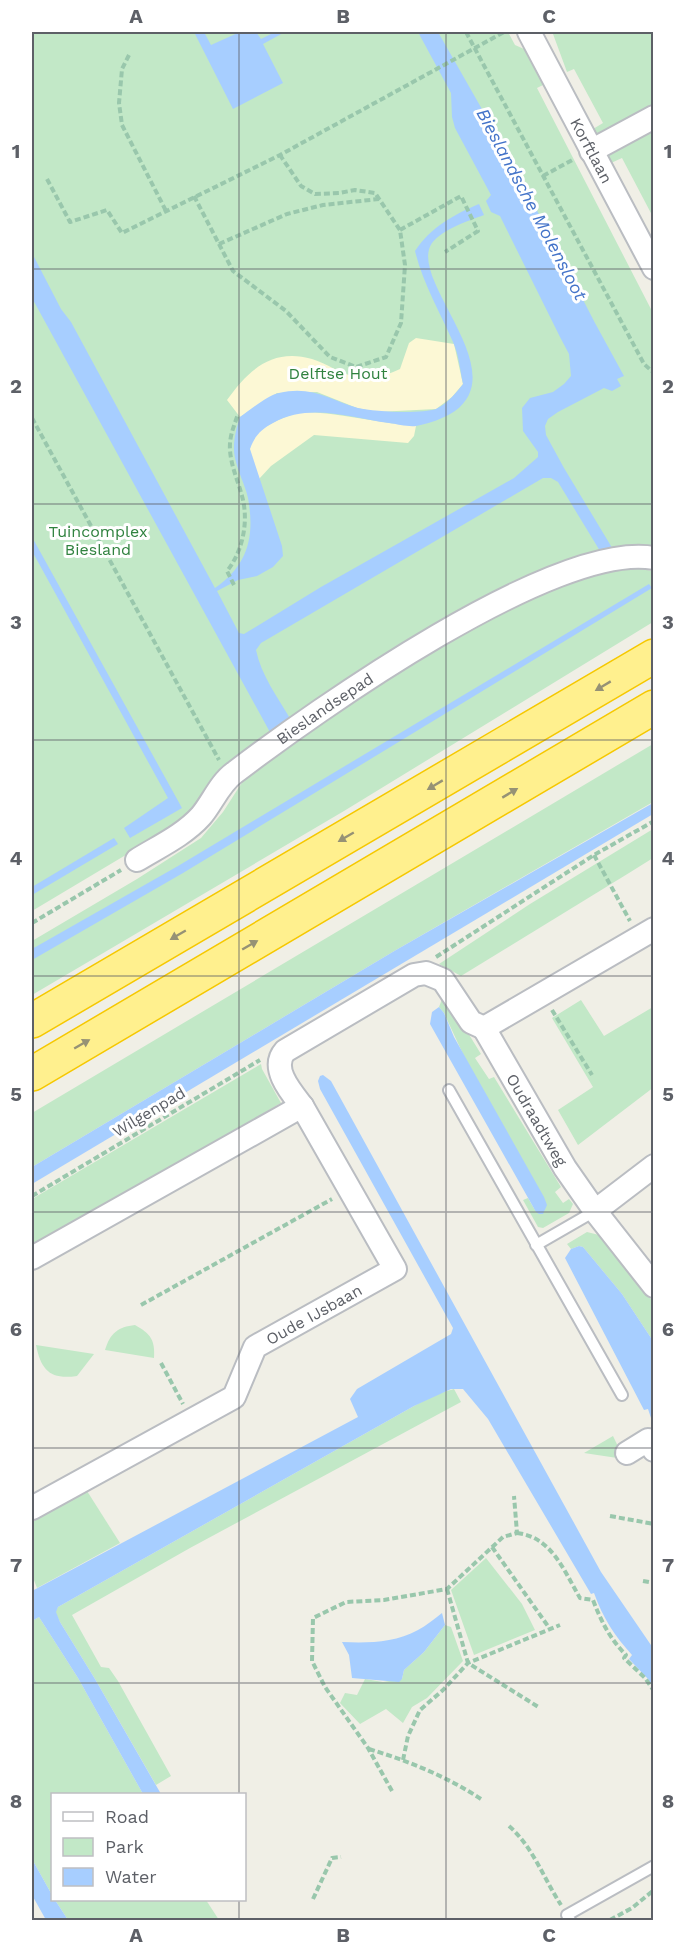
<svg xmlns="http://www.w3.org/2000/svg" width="685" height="1952" font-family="'Work Sans',sans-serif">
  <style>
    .green { fill: #c2e8c7 }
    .sand { fill: #fcf8d5 }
    .water { fill: #a7ceff }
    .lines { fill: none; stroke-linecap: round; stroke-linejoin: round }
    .service-casing { stroke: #babdc2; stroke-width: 14 }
    .minor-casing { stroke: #babdc2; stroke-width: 26 }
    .motorway-casing { stroke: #f6c800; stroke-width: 36 }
    .path { stroke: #99c7ac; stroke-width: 4; stroke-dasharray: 6 3; stroke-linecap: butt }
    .service { stroke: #fff; stroke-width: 10 }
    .minor { stroke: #fff; stroke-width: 22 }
    .motorway { stroke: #fff08e; stroke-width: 33 }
    .oneway { fill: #969275 }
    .grid { fill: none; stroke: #5d6067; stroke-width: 1.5; stroke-opacity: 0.55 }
    .labels { text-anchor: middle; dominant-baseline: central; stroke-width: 6; stroke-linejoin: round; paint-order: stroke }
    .street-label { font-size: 16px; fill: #5d6067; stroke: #fff }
    .park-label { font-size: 16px; fill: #30823f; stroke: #fff }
    .water-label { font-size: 18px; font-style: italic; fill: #4474c9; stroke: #fff }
    .neatline { fill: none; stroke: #5d6067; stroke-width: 2 }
    .grid-label { font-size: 20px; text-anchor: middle; font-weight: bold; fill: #5d6067 }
  </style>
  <rect width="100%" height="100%" fill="#f0efe6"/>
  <g class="green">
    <polygon points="32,32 508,32 515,45 524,49 543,85 537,88 653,313 653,562 641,569 653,571 653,622 344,811 32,995 32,941 137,879 201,838 223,812 243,781 294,743 207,790 186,819 32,911"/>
    <polygon points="554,32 653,32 653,108 608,134 595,134 593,129 603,123 574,69 567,72 553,34"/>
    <polygon points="653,122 653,217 622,158 611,163 608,158 610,151"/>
    <polygon points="653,744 653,802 396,950 32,1167 32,1113"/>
    <polygon points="653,829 653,858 629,873 461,976 439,964 530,904"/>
    <polygon points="444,994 481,1054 475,1058 489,1079 494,1077 561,1187 555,1192 563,1203 569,1199 573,1204 569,1213 543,1228 538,1227 523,1200 528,1198 536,1212 444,1013 439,1007"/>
    <polygon points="581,1000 604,1036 653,1007 654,1087 578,1145 558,1110 593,1087 552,1018"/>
    <polygon points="261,1064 262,1069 281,1103 32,1248 32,1199"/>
    <polygon points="587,1232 599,1235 653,1302 653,1341 622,1294 583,1247 579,1246 571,1249 567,1244"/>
    <path d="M135,1325c16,9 20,15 19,33l-49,-8c5,-17 13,-23 30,-25z"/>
    <path d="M36,1345l58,9 -17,22c-27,4 -36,-6 -41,-31z"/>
    <polygon points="454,1389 461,1402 190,1548 72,1615 101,1667 109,1668 118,1681 171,1776 156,1785 95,1679 60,1622 55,1612 58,1607 414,1406 437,1394"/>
    <polygon points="613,1436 624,1459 584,1453"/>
    <polygon points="87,1491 120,1543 37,1588 32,1575 32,1522"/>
    <polygon points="486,1558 522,1604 535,1630 474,1655 451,1590"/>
    <polygon points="39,1617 78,1678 143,1794 52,1794 52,1895 32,1859 32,1621"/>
    <polygon points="445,1625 451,1627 463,1661 427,1698 412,1707 403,1723 386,1709 360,1724 340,1703 345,1693 357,1695 365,1679 383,1682 402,1679 404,1670 424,1652"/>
    <polygon points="55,1900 206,1900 219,1920 68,1920"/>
  </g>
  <g class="sand">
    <path d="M416,338l38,6 9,40 -11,13 -16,12 -59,3 -20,-4 -40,-16 -40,1 -37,24 -13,-17c22,-31 46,-52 85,-41 15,5 28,14 43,18 14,4 32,-2 45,-8l9,-26z"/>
    <path d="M300,412c39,0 76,11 116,14l-2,10 -6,7 -94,-8 -43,31 -12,13c-3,-9 -8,-19 -9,-28 -2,-21 33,-34 50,-39z"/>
  </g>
  <g class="water">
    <polygon points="194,32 204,32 211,45 240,32 256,32 261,39 275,32 285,32 263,44 283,83 233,109"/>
    <path d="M418,32h20l73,128 84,163 29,53 -7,3 4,7 -9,5 -8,-3 -46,24 -10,7 -3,7 1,9 18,33 50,83h-14l-42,-69 -7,-4h-8l-282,165 -5,7c5,25 22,48 35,70l-20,14 -239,-436v-45l29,56 10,13 144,266c33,-23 40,-51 33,-90 -3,-13 -10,-26 -13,-40 -3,-13 1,-29 5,-41 10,-7 28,-22 39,-24 33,-8 51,7 79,15 16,4 64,6 78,1 11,-5 20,-16 27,-25 -3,-14 -4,-29 -10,-42 -13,-30 -30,-58 -38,-91 16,-24 38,-36 64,-47l5,11c-16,6 -41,14 -52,28 -25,36 81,126 23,168 -10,7 -27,13 -39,15 -8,1 -19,-2 -27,-3 -39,-5 -79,-21 -116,0 -12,6 -19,14 -23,26l32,97 1,10 -10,11 -16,9 -19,4 -21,11 22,42 5,1 77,-47 193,-109 24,-21v-5l-15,-21 -1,-23 8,-10 23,-6 11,-8 7,-8 -2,-22 -9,-17 -60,-121 -9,-4 -5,-11 5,-6 -36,-67 -3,-11 -1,-24z"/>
    <polygon points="32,537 182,808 130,838 124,828 168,798 32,551"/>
    <polygon points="649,584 652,588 183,873 32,960 32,949 178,866"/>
    <polygon points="653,803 653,814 32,1184 32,1167 396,950"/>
    <polygon points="114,838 118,844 32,895 32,887"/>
    <polygon points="439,1007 444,1013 454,1037 544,1197 547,1205 543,1214 539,1214 536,1212 430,1024 432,1012"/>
    <path d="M323,1075l8,6 270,491 52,76v40l-5,-9 -19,-20 3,-4c-18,-20 -29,-37 -38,-62l-3,1 -103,-175 -25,-30h-12l-37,17 -356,201 -2,5 4,10 35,57 66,115h-18l-65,-116 -39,-61 -7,4v-30l326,-174 -8,-18 7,-10 94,-55 2,-6 -133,-239 -2,-8 2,-5z"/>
    <polygon points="579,1246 583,1247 622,1294 653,1341 653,1424 648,1409 644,1410 565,1258 571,1249"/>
    <path d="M442,1613l3,12 -21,27 -20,18 -2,9 -3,3 -47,-4 -3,-23 -7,-13c26,1 52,1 76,-12 8,-4 16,-11 24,-17z"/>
    <polygon points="32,1859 52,1895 52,1900 55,1900 68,1920 46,1920 32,1895"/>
  </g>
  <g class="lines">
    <g class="service-casing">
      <g id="service">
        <polyline points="449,1090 622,1395"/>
        <polyline points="536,1245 595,1211"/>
        <polyline points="570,1920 567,1915 654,1866"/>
      </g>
    </g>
    <g class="minor-casing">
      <g id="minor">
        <path id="s1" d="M529,32l125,236"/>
        <polyline points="591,151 654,117"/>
        <path id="s2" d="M137,860c21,-13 47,-25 64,-44 11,-13 19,-33 33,-43 80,-61 322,-233 420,-215"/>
        <path id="s3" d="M484,1028l81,140 30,43 59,75"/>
        <polyline points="484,1028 654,929"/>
        <polyline points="595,1211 654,1166"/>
        <polyline points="32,1258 302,1106"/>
        <polyline points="627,1453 648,1440 654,1450"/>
        <path id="s4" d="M32,1508l202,-111 21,-50 140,-78 -93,-163c-11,-14 -32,-38 -17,-55l129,-76 12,-2 17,7 28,42 13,6"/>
      </g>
    </g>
    <g class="motorway-casing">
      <g id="motorway">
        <polyline points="32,1021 654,656"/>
        <polyline points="32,1074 654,707"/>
      </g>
    </g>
    <g class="path">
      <polyline points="466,32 644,364 654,373"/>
      <polyline points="129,55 122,69 119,103 122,125 166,211"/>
      <polyline points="543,176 574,159"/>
      <polyline points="47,179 70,222 107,210 122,233 280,155 504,32"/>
      <polyline points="194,196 233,271 286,311 330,357 356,367 386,357 401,323 405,265 400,230 375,193 355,190 339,193 315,194 301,186 280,155"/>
      <polyline points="400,230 461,196 478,231 445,252"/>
      <polyline points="219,244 287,214 323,205 379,199"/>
      <polyline points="32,418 219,760"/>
      <path d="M234,585l-7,-14c16,-20 22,-50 15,-75 -4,-15 -11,-30 -12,-46 -1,-13 4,-24 8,-36"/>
      <polyline points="594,855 630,921"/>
      <polyline points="32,923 121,870"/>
      <polyline points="436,957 594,855 654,821"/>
      <polyline points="552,1010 592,1075"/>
      <polyline points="32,1196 260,1060"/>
      <polyline points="141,1305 332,1199"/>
      <polyline points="161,1363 183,1404"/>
      <polyline points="610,1516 654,1524"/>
      <path d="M517,1533c35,4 47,38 63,65l13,2c8,21 17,39 33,55l-2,3 21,20 9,13"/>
      <polyline points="492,1547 550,1629"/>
      <polyline points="643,1581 654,1583"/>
      <polyline points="447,1589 468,1663 540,1708"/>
      <path d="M369,1749c39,12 77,27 112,50"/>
      <polyline points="403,1760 408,1736 420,1710 443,1690 468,1663 560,1625"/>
      <polyline points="392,1791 368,1748 325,1687 312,1661 313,1618 346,1602 384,1600 447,1589 503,1537 517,1533 514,1496"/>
      <path d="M509,1826c24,21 35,53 52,79"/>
      <polyline points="313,1899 332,1858 341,1857"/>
      <polyline points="610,1920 632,1908 654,1890"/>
    </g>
    <use href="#service" class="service"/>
    <use href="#minor" class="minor"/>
    <use href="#motorway" class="motorway"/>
  </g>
  <defs><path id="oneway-solid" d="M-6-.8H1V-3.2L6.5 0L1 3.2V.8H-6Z" transform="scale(1.5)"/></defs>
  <g class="oneway">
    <use href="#oneway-solid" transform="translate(603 686) rotate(149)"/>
    <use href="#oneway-solid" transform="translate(435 785) rotate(149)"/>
    <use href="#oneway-solid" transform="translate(510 793) rotate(-31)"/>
    <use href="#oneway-solid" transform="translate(346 837) rotate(150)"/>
    <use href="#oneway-solid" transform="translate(178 935) rotate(150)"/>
    <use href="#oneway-solid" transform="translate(250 945) rotate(-30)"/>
    <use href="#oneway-solid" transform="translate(82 1044) rotate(-30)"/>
  </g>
  <path class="grid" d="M239,32v1762M446,32v1888M32,269h622M32,504h622M32,740h622M32,976h622M32,1212h622M32,1448h622M32,1683h622M239,1900v20"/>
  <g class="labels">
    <g class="street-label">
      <text stroke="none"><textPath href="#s1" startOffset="134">Korftlaan</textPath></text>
      <text stroke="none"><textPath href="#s2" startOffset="244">Bieslandsepad</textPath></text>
      <text transform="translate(149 1112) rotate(-31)">Wilgenpad</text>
      <text stroke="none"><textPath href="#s3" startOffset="106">Oudraadtweg</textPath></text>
      <text stroke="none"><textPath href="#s4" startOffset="352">Oude IJsbaan</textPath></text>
    </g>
    <g class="park-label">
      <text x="338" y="373">Delftse Hout</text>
      <text x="98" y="531">Tuincomplex<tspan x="98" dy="18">Biesland</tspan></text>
    </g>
    <g class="water-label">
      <text transform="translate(532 204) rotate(62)">Bieslandsche Molensloot</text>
    </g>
  </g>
  <rect width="685" height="1952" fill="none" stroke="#ffffff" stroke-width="66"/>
  <rect x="51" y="1793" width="195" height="108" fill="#ffffff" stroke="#bebfc2" stroke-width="1.5"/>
  <rect x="63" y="1812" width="30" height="9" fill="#ffffff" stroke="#bebfc2" stroke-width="1.5"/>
  <text x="105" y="1823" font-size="18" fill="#5d6067">Road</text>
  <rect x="63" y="1838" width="30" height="18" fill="#c2e8c7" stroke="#bebfc2" stroke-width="1.5"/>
  <text x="105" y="1853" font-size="18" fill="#5d6067">Park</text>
  <rect x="63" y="1868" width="30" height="18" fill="#a7ceff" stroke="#bebfc2" stroke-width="1.5"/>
  <text x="105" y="1883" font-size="18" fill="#5d6067">Water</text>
  <rect x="33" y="33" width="619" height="1886" class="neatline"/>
  <g class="grid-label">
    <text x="136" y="23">A</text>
    <text x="343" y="23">B</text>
    <text x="549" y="23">C</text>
    <text x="16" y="158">1</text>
    <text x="668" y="158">1</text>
    <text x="16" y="393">2</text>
    <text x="668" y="393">2</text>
    <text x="16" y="629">3</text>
    <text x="668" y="629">3</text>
    <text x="16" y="865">4</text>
    <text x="668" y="865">4</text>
    <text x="16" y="1101">5</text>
    <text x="668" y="1101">5</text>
    <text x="16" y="1336">6</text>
    <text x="668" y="1336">6</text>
    <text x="16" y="1572">7</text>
    <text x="668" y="1572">7</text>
    <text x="16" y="1808">8</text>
    <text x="668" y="1808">8</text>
    <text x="136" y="1942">A</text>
    <text x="343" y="1942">B</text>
    <text x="549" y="1942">C</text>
  </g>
</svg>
